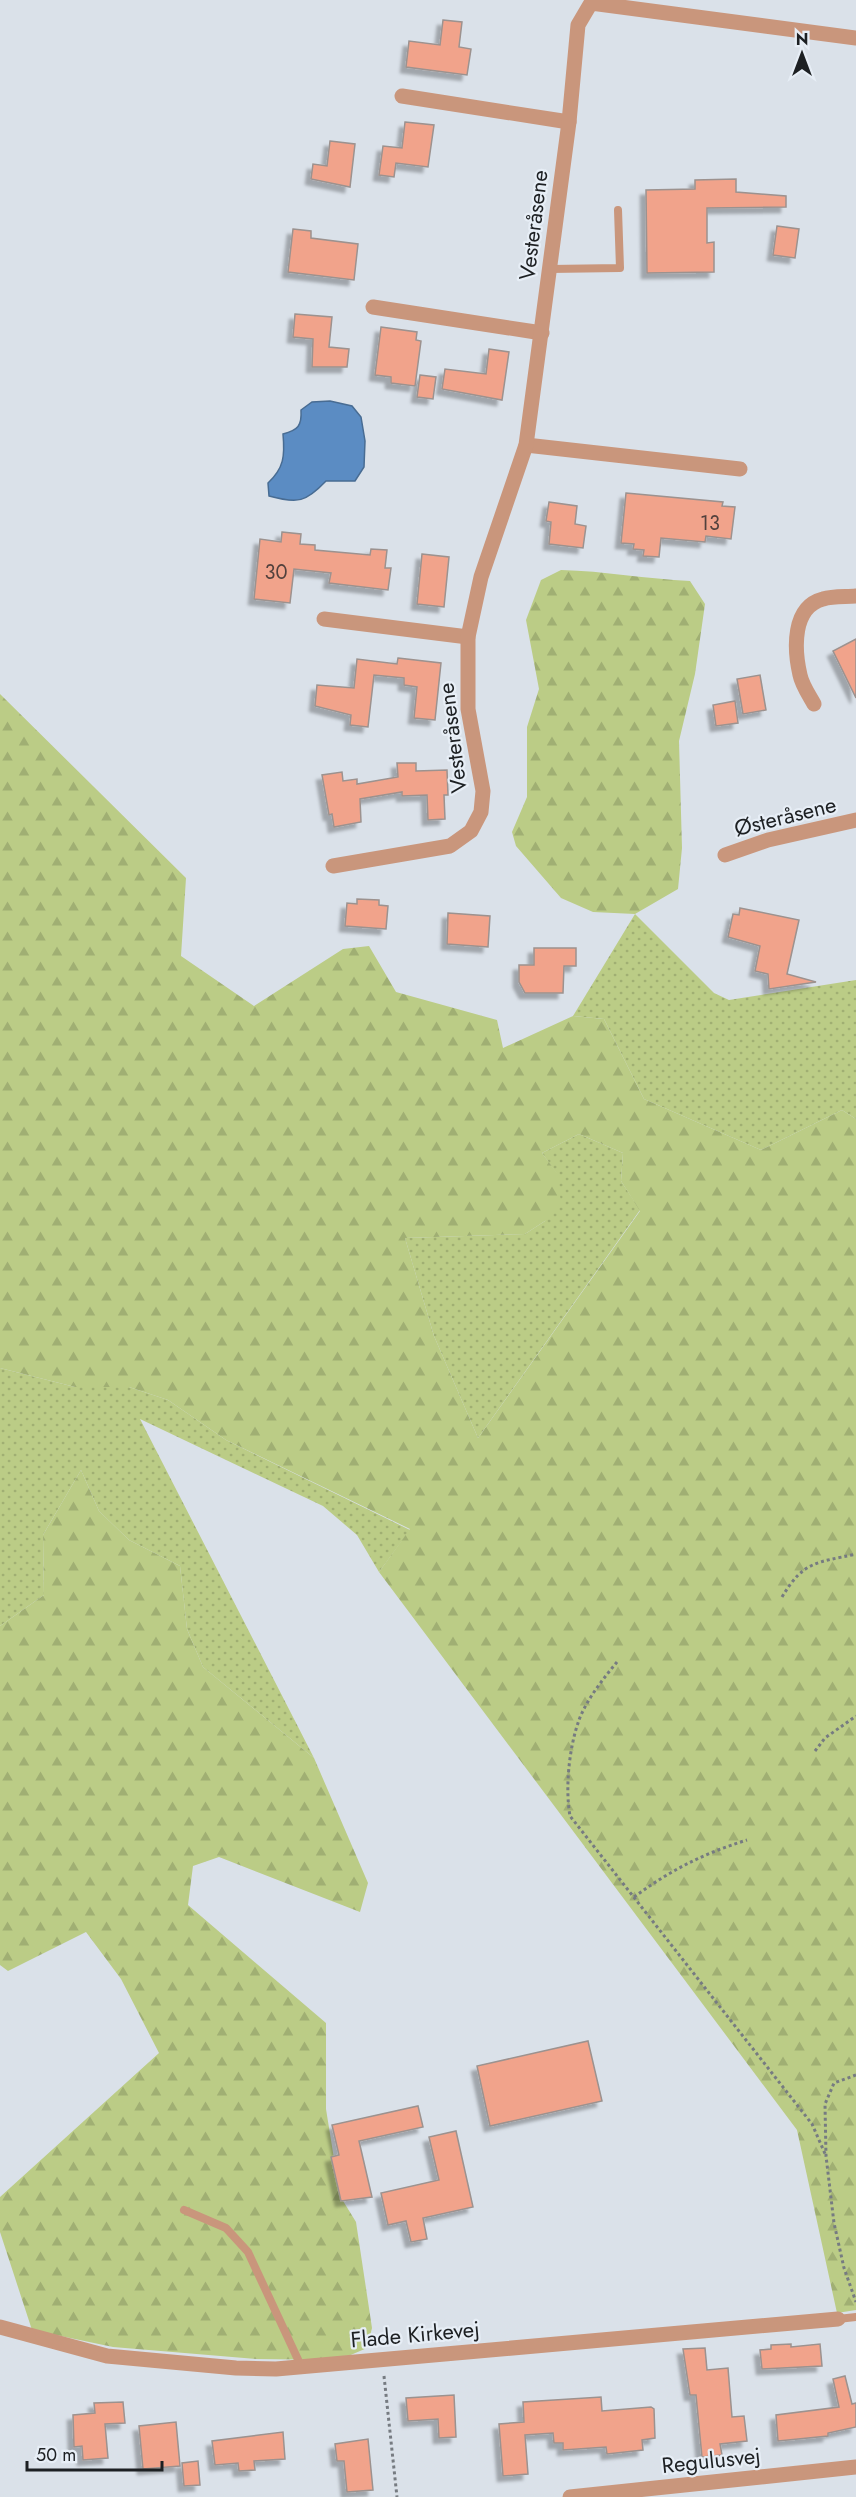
<svg xmlns="http://www.w3.org/2000/svg" width="856" height="2497" font-family="Jost,sans-serif">
  <style>
    .grass { fill: url(#grass-dots) }
    .forest { fill: url(#forest-firs); fill-rule: evenodd }
    .water { fill: #5b8cc3; stroke: #486c93; stroke-width: 1.5 }
    .building { fill: #f1a38b; stroke: #9c928f; stroke-width: 1.5; filter: url(#shadow) }
    .lines { fill: none; stroke-linecap: round; stroke-linejoin: round }
    .path { stroke: #767b81; stroke-width: 3; stroke-dasharray: 3 3; stroke-linecap: butt }
    .service { stroke: #c9967c; stroke-width: 8 }
    .minor { stroke: #c9967c; stroke-width: 15 }
    .labels { text-anchor: middle; dominant-baseline: central; stroke-width: 4.5; stroke-linejoin: round; paint-order: stroke }
    .number-label { font-size: 20px; fill: #52413d }
    .street-label { font-size: 22px; fill: #1d2023; stroke: #e7eef6 }
  </style>
  <defs>
    <pattern id="grass-dots" width="8" height="8" patternUnits="userSpaceOnUse" patternTransform="scale(1.5)"><rect width="8" height="8" fill="#bbcc86"/><path d="M2 2h.1M6 6h.1" fill="none" stroke="#a0af73" stroke-width="1.8" stroke-linecap="round"/></pattern>
    <pattern id="forest-firs" width="22" height="20" patternUnits="userSpaceOnUse" patternTransform="scale(1.5)"><rect width="22" height="20" fill="#bbcc86"/><path d="M5 1l3.5 6h-7zM16 11l3.5 6h-7z" fill="#a0af73"/></pattern>
    <filter id="shadow"><feDropShadow dx="-5.5" dy="5.5" stdDeviation="1.5" flood-color="#0004"/></filter>
  </defs>
  <rect width="100%" height="100%" fill="#dae1e9"/>
  <g class="grass">
    <polygon points="635,914 714,993 729,1000 856,980 856,1119 842,1110 761,1150 644,1099 604,1019 573,1016"/>
    <polygon points="579,1134 623,1153 621,1181 640,1210 478,1438 434,1336 405,1238 525,1234 545,1221 557,1174 542,1153"/>
    <polygon points="0,1368 75,1387 129,1387 168,1400 226,1440 410,1530 379,1572 357,1535 323,1506 140,1419 314,1758 203,1667 187,1629 180,1566 129,1540 99,1511 81,1470 43,1535 44,1595 0,1626"/>
  </g>
  <g class="forest">
    <path d="M561,570c43,1 86,9 129,11l15,23 -10,70 -16,67 3,107 -4,41 -43,25 -42,-2 -32,-14 -45,-52 -4,-14 15,-35v-70l12,-38 -13,-69 15,-40z"/>
    <path d="M0,694l186,184 -5,78 73,50 89,-57 26,-3 27,46 101,28 6,28 70,-32 31,3 40,80 117,51 81,-40 14,9v1191l-19,3 -40,-183 -418,-558 31,-43 -184,-89 -58,-40 -39,-13h-54l-75,-19zM579,1134l44,19 -2,28 19,30 -162,227 -44,-102 -29,-98 120,-4 20,-13 16,-18 -4,-30 -15,-20z"/>
    <polygon points="81,1470 99,1511 129,1540 180,1566 187,1629 203,1667 314,1758 368,1883 360,1912 219,1857 193,1866 188,1905 326,2023 326,2109 340,2196 356,2222 372,2328 367,2348 339,2360 256,2359 113,2347 32,2330 0,2232 0,2197 159,2053 121,1979 86,1932 8,1971 0,1965 0,1626 44,1595 43,1535"/>
  </g>
  <path class="water" d="M330,401l22,5 9,11 4,24 -1,26 -9,14h-29c-20,21 -28,23 -57,15l-1,-13c16,-15 17,-27 15,-49 15,-4 19,-8 18,-24l11,-8z"/>
  <g class="building">
    <polygon points="443,20 462,22 459,47 471,49 467,75 406,67 409,41 440,45"/>
    <polygon points="405,122 434,125 428,167 396,163 394,177 379,175 383,146 402,148"/>
    <polygon points="330,141 355,144 350,187 311,179 313,164 327,166"/>
    <polygon points="736,179 736,192 786,196 786,207 707,208 707,243 714,242 714,272 647,273 646,190 695,189 695,180"/>
    <polygon points="777,226 799,229 795,258 773,255"/>
    <polygon points="293,229 311,231 311,238 358,244 354,280 288,272"/>
    <polygon points="295,314 332,317 329,347 349,349 347,367 312,367 313,339 293,337"/>
    <polygon points="381,327 417,332 416,340 421,341 415,386 391,383 391,377 375,375"/>
    <polygon points="489,349 509,352 502,400 442,389 445,369 486,374"/>
    <polygon points="420,375 436,377 433,399 417,397"/>
    <polygon points="626,493 723,502 722,506 735,507 731,539 706,536 705,542 661,538 659,557 643,556 644,550 633,549 634,544 621,543"/>
    <polygon points="549,502 577,506 575,524 586,526 583,548 549,544 551,522 546,521"/>
    <polygon points="282,532 301,534 300,544 315,545 315,550 370,555 371,549 387,550 385,568 391,568 388,590 329,583 331,573 294,569 290,603 254,599 260,539 281,542"/>
    <polygon points="422,554 449,557 444,607 417,604"/>
    <polygon points="856,639 856,698 833,651"/>
    <polygon points="398,658 441,663 435,720 414,718 417,687 404,685 404,678 374,675 368,727 350,725 351,715 315,706 317,685 354,688 357,659 397,664"/>
    <polygon points="760,675 766,710 743,714 737,679"/>
    <polygon points="735,701 738,723 716,726 713,705"/>
    <polygon points="397,763 416,763 416,771 447,770 448,795 444,795 445,819 428,820 427,795 402,796 402,792 360,799 361,822 334,827 332,814 329,815 322,775 342,772 343,781 357,779 357,784 398,777"/>
    <polygon points="357,899 379,900 379,905 388,906 386,929 345,926 347,903 357,904"/>
    <polygon points="740,908 799,920 787,974 816,982 769,989 768,974 755,971 760,946 728,937 733,914 739,915"/>
    <polygon points="448,913 490,916 488,947 447,944"/>
    <polygon points="534,948 576,948 576,966 564,966 563,993 525,993 519,982 519,965 534,965"/>
    <polygon points="588,2041 602,2101 490,2126 477,2066"/>
    <polygon points="418,2106 423,2127 359,2141 372,2197 341,2201 331,2157 339,2155 332,2125"/>
    <polygon points="456,2131 473,2207 423,2218 427,2239 411,2242 406,2221 388,2225 381,2193 439,2180 429,2137"/>
    <polygon points="791,2344 791,2347 820,2344 822,2366 762,2369 760,2350 771,2349 771,2345"/>
    <polygon points="705,2348 707,2370 728,2368 732,2417 744,2416 747,2441 720,2444 722,2455 702,2457 696,2395 690,2395 683,2349"/>
    <polygon points="845,2376 852,2404 856,2403 856,2427 828,2433 828,2436 778,2441 776,2415 839,2407 833,2379"/>
    <polygon points="454,2395 456,2437 439,2438 438,2419 408,2421 406,2398"/>
    <polygon points="601,2397 602,2411 651,2407 654,2409 655,2438 642,2440 643,2450 607,2454 606,2447 563,2450 563,2443 554,2443 553,2433 525,2435 528,2474 503,2476 499,2424 524,2422 523,2402"/>
    <polygon points="123,2402 125,2423 105,2424 108,2458 83,2460 82,2446 74,2447 73,2415 95,2413 94,2403"/>
    <polygon points="176,2422 180,2466 143,2469 139,2426"/>
    <polygon points="283,2432 285,2459 254,2461 255,2470 239,2471 238,2463 215,2465 212,2441"/>
    <polygon points="368,2439 373,2490 347,2492 344,2461 337,2461 335,2444"/>
    <polygon points="198,2461 200,2485 184,2486 182,2463"/>
  </g>
  <g class="lines">
    <g class="path">
      <path d="M782,1597c22,-37 35,-34 74,-43"/>
      <path d="M617,1662c-14,17 -30,37 -38,58 -10,28 -14,68 -9,96l242,308 14,32"/>
      <polyline points="815,1751 825,1738 856,1716"/>
      <path d="M634,1897c37,-27 68,-43 113,-57"/>
      <polyline points="856,2075 834,2083 825,2104 826,2156 834,2223 844,2268 856,2302"/>
      <polyline points="384,2376 397,2497"/>
    </g>
    <g class="service">
      <polyline points="550,269 620,268 618,210"/>
      <polyline points="184,2210 226,2228 248,2252 301,2366"/>
      <polyline points="838,2319 856,2317"/>
    </g>
    <g class="minor">
      <polyline points="402,96 569,122"/>
      <polyline points="373,307 542,333"/>
      <polyline points="526,445 740,469"/>
      <polyline points="324,619 468,637"/>
      <path d="M814,704c-5,-9 -12,-19 -14,-29 -6,-26 -8,-68 23,-76 10,-3 23,-2 33,-3"/>
      <polyline points="725,855 768,840 856,820"/>
      <polyline points="333,866 450,846 471,831 481,812 483,791 468,709 468,637 481,577 526,445 569,122 578,25 591,3 856,38"/>
      <polyline points="0,2327 107,2356 236,2368 276,2369 838,2319"/>
      <polyline points="570,2497 856,2467"/>
    </g>
  </g>
  <g class="labels">
    <g class="number-label">
      <text x="710" y="523">13</text>
      <text x="276" y="572">30</text>
    </g>
    <g class="street-label">
      <text transform="translate(533 225) rotate(-83)">Vesteråsene</text>
      <text transform="translate(452 738) rotate(-97)">Vesteråsene</text>
      <text transform="translate(785 816) rotate(-14)">Østeråsene</text>
      <text transform="translate(415 2334) rotate(-5)">Flade Kirkevej</text>
      <text transform="translate(711 2460) rotate(-6)">Regulusvej</text>
    </g>
  </g>
  <g transform="translate(802 54)" stroke="#e7eef6" stroke-width="4.5" paint-order="stroke">
  <path d="M0-4.5L10 22L0 15L-10 22Z" fill="#1d2023"/>
  <text y="-9" font-size="16" font-weight="bold" text-anchor="middle" fill="#1d2023">N</text>
  </g>
  <path d="M27 2461v9h135v-9" fill="none" stroke="#1d2023" stroke-width="3"/>
  <text x="36" y="2461" font-size="18" fill="#1d2023" stroke="#e7eef6" stroke-width="4.5" paint-order="stroke">50 m</text>
</svg>
